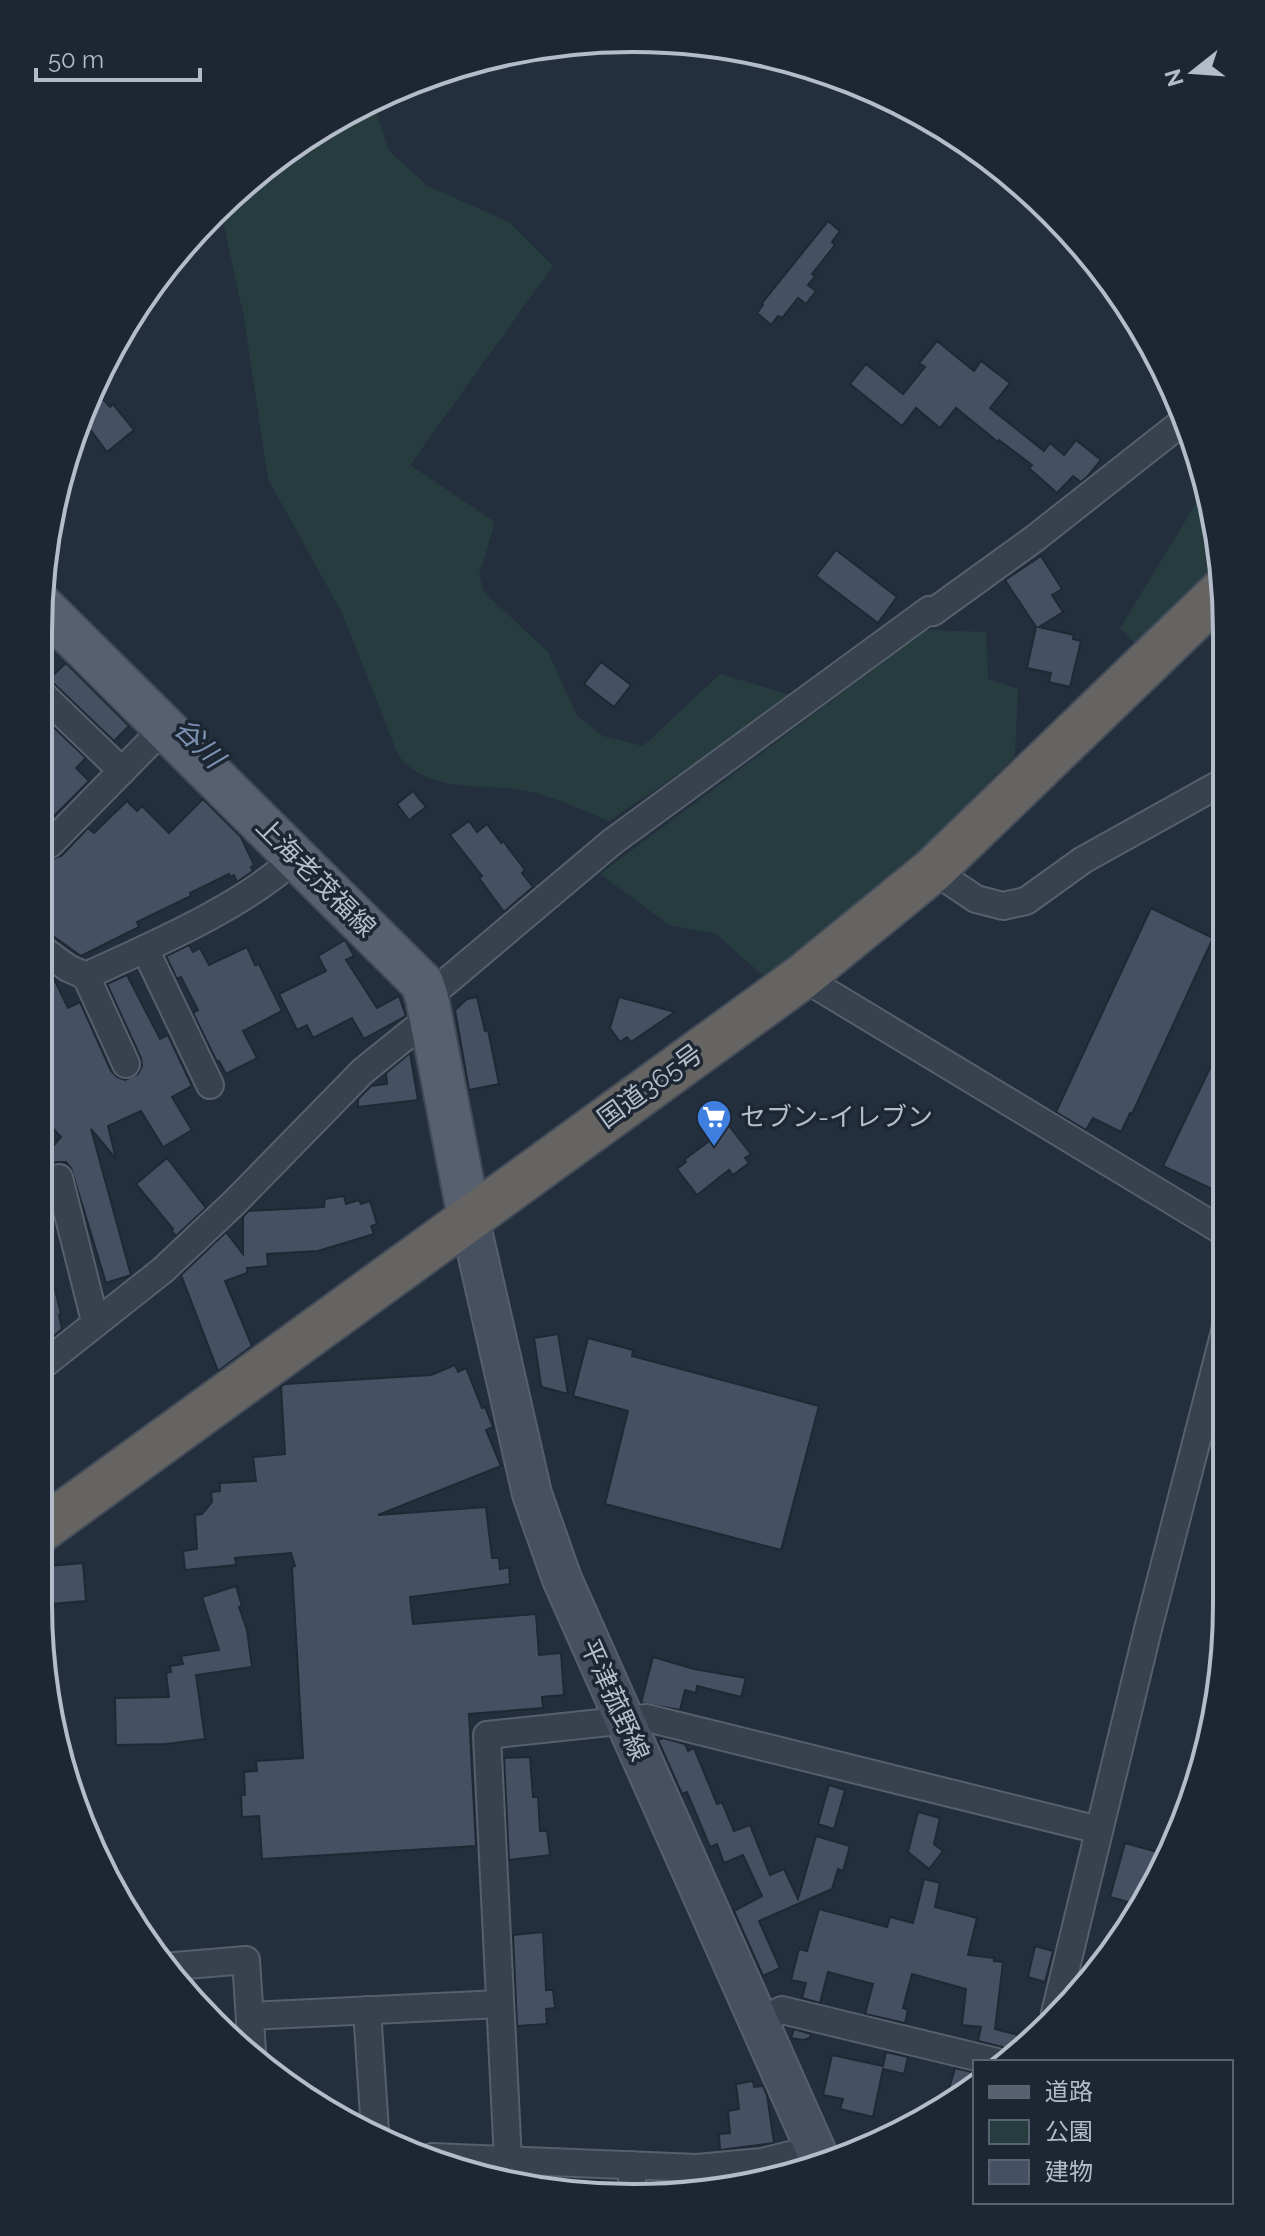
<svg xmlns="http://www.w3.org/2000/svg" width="1265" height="2236" font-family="Raleway,'Noto Sans JP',sans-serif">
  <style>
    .green { fill: #263c3f }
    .building { fill: #455162; stroke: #1f2835; stroke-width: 2 }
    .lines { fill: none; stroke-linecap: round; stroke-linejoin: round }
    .minor-casing { stroke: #565f6c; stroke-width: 30 }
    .secondary-casing { stroke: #565f6c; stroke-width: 42 }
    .primary-casing { stroke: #414a57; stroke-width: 46 }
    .trunk-casing { stroke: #434c59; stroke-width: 48 }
    .minor { stroke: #38414e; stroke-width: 26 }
    .secondary { stroke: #465061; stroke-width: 38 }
    .primary { stroke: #56606e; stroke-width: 42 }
    .trunk { stroke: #656462; stroke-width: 44 }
    .labels { text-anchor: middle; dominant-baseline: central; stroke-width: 7; stroke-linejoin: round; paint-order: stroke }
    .street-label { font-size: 26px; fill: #b4bcc9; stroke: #1d2633 }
    .poi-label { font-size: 26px; fill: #b4bcc9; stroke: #1d2633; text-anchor: start }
    .water-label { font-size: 28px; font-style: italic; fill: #7c92b1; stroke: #1d2633 }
    .rim { fill: none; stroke: #b4bcc9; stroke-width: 4 }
  </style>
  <rect width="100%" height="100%" fill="#242f3e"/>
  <g class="green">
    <path d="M372,98l17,53 39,35 81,36 44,44 -143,199 85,57 -16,53 5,17 64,60 29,64 26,20 40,10 77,-72 74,22 -185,125c-26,-10 -55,-25 -83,-30 -45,-9 -97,4 -128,-36l-56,-142 -74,-134 -24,-161 -24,-110 51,-47z"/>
    <polygon points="1206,487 1222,555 1222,566 1139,647 1120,628"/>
    <polygon points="926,630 986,632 988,679 1018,689 1015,756 893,878 769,981 716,934 669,925 600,874"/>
  </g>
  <g class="building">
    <polygon points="828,221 840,231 832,242 835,245 812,274 815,276 808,285 816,291 806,304 798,298 782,318 778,316 771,325 757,313 763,305 762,303"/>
    <polygon points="937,341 974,371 981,361 1010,383 990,408 1044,451 1050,443 1064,455 1076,440 1101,460 1088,476 1081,482 1073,476 1057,493 1029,468 1032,465 999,440 998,442 956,408 940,428 916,408 902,426 850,384 866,364 903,394 925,367 919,363"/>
    <polygon points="100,396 110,407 113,404 134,430 107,452 83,420 89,405"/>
    <polygon points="836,550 897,597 878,623 816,576"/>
    <polygon points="1041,556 1062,589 1052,595 1063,612 1039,627 1074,635 1073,639 1081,641 1070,687 1049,682 1051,673 1027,668 1036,627 1005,580"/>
    <polygon points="601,662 631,685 614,707 584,684"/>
    <polygon points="66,663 129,726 114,741 49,679"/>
    <polygon points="46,720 86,758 76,768 89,781 42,828 39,826 39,727"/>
    <polygon points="413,791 426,807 409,820 397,804"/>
    <polygon points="203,799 241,837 254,865 251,867 253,871 237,882 234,875 230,877 229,874 190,893 191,896 137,922 139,927 81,956 39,926 39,867 46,860 61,856 88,828 94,833 127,801 137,811 142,806 169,833"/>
    <polygon points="469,821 477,832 487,824 501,843 503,841 525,870 522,873 533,887 504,912 479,878 482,876 450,835"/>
    <polygon points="1151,908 1213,938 1132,1114 1130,1113 1121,1132 1093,1118 1086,1130 1056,1112"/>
    <polygon points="345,940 354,956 346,960 377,1008 399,996 406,1016 364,1039 352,1018 313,1038 307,1025 297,1030 279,994 326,971 318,956"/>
    <polygon points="189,945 193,952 200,948 209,965 247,947 255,965 259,964 282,1011 243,1031 257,1058 226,1074 219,1061 217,1062 193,1013 198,1010 181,977 177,979 166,956"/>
    <polygon points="39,967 53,977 68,1008 80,1002 111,1071 117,1077 125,1080 138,1074 142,1066 141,1058 107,984 127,975 160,1039 168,1035 192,1086 172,1097 192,1130 163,1147 141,1111 108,1126 116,1159 91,1129 131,1275 106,1283 71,1168 66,1162 56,1162 39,1173 39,1162 61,1137 39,1113 39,1070 51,1056 39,1031"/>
    <polygon points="477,997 485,1031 488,1030 499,1084 469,1090 455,1010 467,999"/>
    <polygon points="619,997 675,1012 631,1042 627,1037 620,1042 610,1028"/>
    <polygon points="410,1053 418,1100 358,1107 358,1099 371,1086 387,1084 386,1073"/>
    <polygon points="1211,1066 1224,1073 1224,1164 1212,1189 1163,1166"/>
    <polygon points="729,1126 751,1154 745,1158 749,1163 733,1175 729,1170 697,1195 677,1169 686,1162 684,1160"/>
    <polygon points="167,1158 206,1208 176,1236 171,1230 173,1229 136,1184"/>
    <polygon points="344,1196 346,1204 359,1200 361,1204 370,1201 377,1224 371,1226 374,1234 318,1251 267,1254 268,1266 247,1268 247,1273 225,1281 252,1346 218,1371 181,1275 226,1232 243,1254 243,1217 248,1211 324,1207 325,1199"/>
    <polygon points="45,1248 61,1314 59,1315 62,1329 54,1336 38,1340 38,1249"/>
    <polygon points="558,1334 568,1394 542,1387 541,1385 534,1338"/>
    <polygon points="588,1338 633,1350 632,1356 819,1406 781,1550 605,1504 628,1411 573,1396"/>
    <polygon points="455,1365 458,1372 466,1368 482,1408 485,1407 493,1427 486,1430 501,1466 378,1515 486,1507 492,1558 499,1558 500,1569 509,1567 510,1584 410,1597 413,1624 536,1614 539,1655 561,1653 564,1695 542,1697 543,1708 469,1714 476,1846 262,1859 259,1816 242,1817 241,1795 245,1795 244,1772 257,1771 256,1761 303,1758 292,1567 295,1566 291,1553 235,1558 236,1565 185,1570 183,1551 197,1549 195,1515 202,1514 212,1502 211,1492 220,1491 220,1483 256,1481 253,1457 285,1454 281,1386 285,1384 431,1375"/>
    <polygon points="83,1563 86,1601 38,1605 38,1567"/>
    <polygon points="236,1586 242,1606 239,1607 247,1630 252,1667 196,1675 205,1739 166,1744 116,1745 115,1698 169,1697 166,1673 171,1672 170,1666 183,1664 181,1656 219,1650 202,1597"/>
    <polygon points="653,1657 694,1669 746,1678 741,1697 697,1686 696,1693 685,1690 680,1710 641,1703"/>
    <polygon points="663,1738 685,1744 688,1751 694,1748 717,1804 722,1802 734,1831 750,1825 770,1875 784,1869 798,1899 816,1836 850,1846 843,1871 838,1869 832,1889 759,1921 780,1968 763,1976 734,1911 762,1896 743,1855 724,1863 717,1844 710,1847 687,1792 682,1794 658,1740"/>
    <polygon points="530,1757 533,1797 538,1797 540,1831 547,1831 550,1855 509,1860 504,1758"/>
    <polygon points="829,1785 845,1790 834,1829 818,1824"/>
    <polygon points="918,1812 940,1818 934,1844 943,1851 929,1869 908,1852"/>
    <polygon points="1125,1843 1168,1855 1143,1906 1110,1897"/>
    <polygon points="924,1879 940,1883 935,1907 977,1918 968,1955 994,1958 994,1961 1003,1962 995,2029 1034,2039 1024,2051 1013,2058 1002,2047 978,2041 981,2027 962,2025 966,1989 912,1974 903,2008 908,2010 905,2023 865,2014 873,1984 828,1972 820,2003 802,1998 806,1983 791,1980 799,1949 807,1951 819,1909 887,1927 890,1917 913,1923"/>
    <polygon points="543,1932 546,1990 553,1990 555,2008 546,2009 547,2024 517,2026 513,1935"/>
    <polygon points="1035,1946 1053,1951 1045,1982 1028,1977"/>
    <polygon points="794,2029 811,2034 810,2038 803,2040 791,2038"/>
    <polygon points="886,2052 908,2057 904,2074 883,2069 873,2117 840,2109 843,2099 823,2095 832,2055 883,2066"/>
    <polygon points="955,2068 975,2073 975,2081 946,2099"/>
    <polygon points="753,2081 754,2087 763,2086 767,2095 774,2143 720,2150 719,2134 730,2133 728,2111 739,2109 736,2084"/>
  </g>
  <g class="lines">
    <g class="minor-casing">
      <g id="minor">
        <polyline points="40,692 122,771"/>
        <polyline points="39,844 50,844 165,727"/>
        <polyline points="933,870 976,899 1003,906 1026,901 1083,860 1223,782"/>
        <polyline points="39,947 68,968 86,976 126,1064"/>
        <polyline points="145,949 210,1085"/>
        <path d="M86,976c67,-31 157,-69 210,-119"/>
        <polyline points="802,977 1224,1232"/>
        <polyline points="427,998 612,842 929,610 933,612 1034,539 1185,420"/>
        <polyline points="39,1192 59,1178 95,1321"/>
        <polyline points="38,1369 163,1270 234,1203 363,1071 430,1017"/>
        <polyline points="163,1967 246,1960 252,2051"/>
        <polyline points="367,2010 375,2131"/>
        <polyline points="1055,2013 1148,1629 1225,1331"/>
        <polyline points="250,2016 500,2004"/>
        <polyline points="760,2021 782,2010 997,2062"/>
        <polyline points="432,2157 697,2168 762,2162 815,2149"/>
        <polyline points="631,2165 633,2193"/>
        <polyline points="509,2181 487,1735 647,1718 1099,1830"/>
      </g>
    </g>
    <g class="secondary-casing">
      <polyline id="secondary" points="469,1217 532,1494 562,1579 821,2162"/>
    </g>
    <g class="primary-casing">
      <polyline id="primary" points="39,603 422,983 427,998 469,1217"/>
    </g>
    <g class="trunk-casing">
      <polyline id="trunk" points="38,1532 802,977 933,870 1222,591"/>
    </g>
    <use href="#minor" class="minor"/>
    <use href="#secondary" class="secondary"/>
    <use href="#primary" class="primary"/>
    <use href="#trunk" class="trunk"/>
  </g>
  <defs>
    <g id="supermarket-pin" transform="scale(1.8)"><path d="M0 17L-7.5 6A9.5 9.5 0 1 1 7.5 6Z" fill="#3f7fe0" stroke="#1d2633"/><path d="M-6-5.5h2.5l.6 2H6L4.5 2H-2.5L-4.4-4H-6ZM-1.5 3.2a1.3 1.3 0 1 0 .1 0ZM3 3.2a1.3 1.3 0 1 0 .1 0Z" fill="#fff"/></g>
  </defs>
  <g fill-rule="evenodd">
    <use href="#supermarket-pin" x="714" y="1117"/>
  </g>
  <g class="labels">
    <g class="street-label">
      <text transform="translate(316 877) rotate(45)">上海老茂福線</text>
      <text transform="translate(650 1086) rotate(-36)">国道365号</text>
      <text transform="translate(615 1700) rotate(66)">平津菰野線</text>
    </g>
    <g class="poi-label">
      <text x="740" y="1117">セブン-イレブン</text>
    </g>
    <g class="water-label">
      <text transform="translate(199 743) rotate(45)">谷川</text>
    </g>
  </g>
  <path d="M0 0H1265V2236H0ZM632 52H633A580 580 0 0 1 1213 632V1604A580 580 0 0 1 633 2184H632A580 580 0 0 1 52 1604V632A580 580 0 0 1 632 52Z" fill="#1d2633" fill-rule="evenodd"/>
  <path class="rim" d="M632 52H633A580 580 0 0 1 1213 632V1604A580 580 0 0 1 633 2184H632A580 580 0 0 1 52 1604V632A580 580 0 0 1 632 52Z"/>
  <rect x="973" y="2060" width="260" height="144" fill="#1d2633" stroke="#59626f" stroke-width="2"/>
  <rect x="989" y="2086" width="40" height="12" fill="#56606e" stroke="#59626f" stroke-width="2"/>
  <text x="1045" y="2100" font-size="24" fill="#b4bcc9">道路</text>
  <rect x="989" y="2120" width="40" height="24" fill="#263c3f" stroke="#59626f" stroke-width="2"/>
  <text x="1045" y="2140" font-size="24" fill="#b4bcc9">公園</text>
  <rect x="989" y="2160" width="40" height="24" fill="#455162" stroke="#59626f" stroke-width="2"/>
  <text x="1045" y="2180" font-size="24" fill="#b4bcc9">建物</text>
  <g transform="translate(1193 72) rotate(253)" stroke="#1d2633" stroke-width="6" paint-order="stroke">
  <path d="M0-6L14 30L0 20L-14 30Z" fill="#b4bcc9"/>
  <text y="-12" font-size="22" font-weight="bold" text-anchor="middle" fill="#b4bcc9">N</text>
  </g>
  <path d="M36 68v12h164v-12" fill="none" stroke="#b4bcc9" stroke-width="4"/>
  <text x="48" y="68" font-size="24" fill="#b4bcc9" stroke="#1d2633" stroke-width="6" paint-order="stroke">50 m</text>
</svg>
